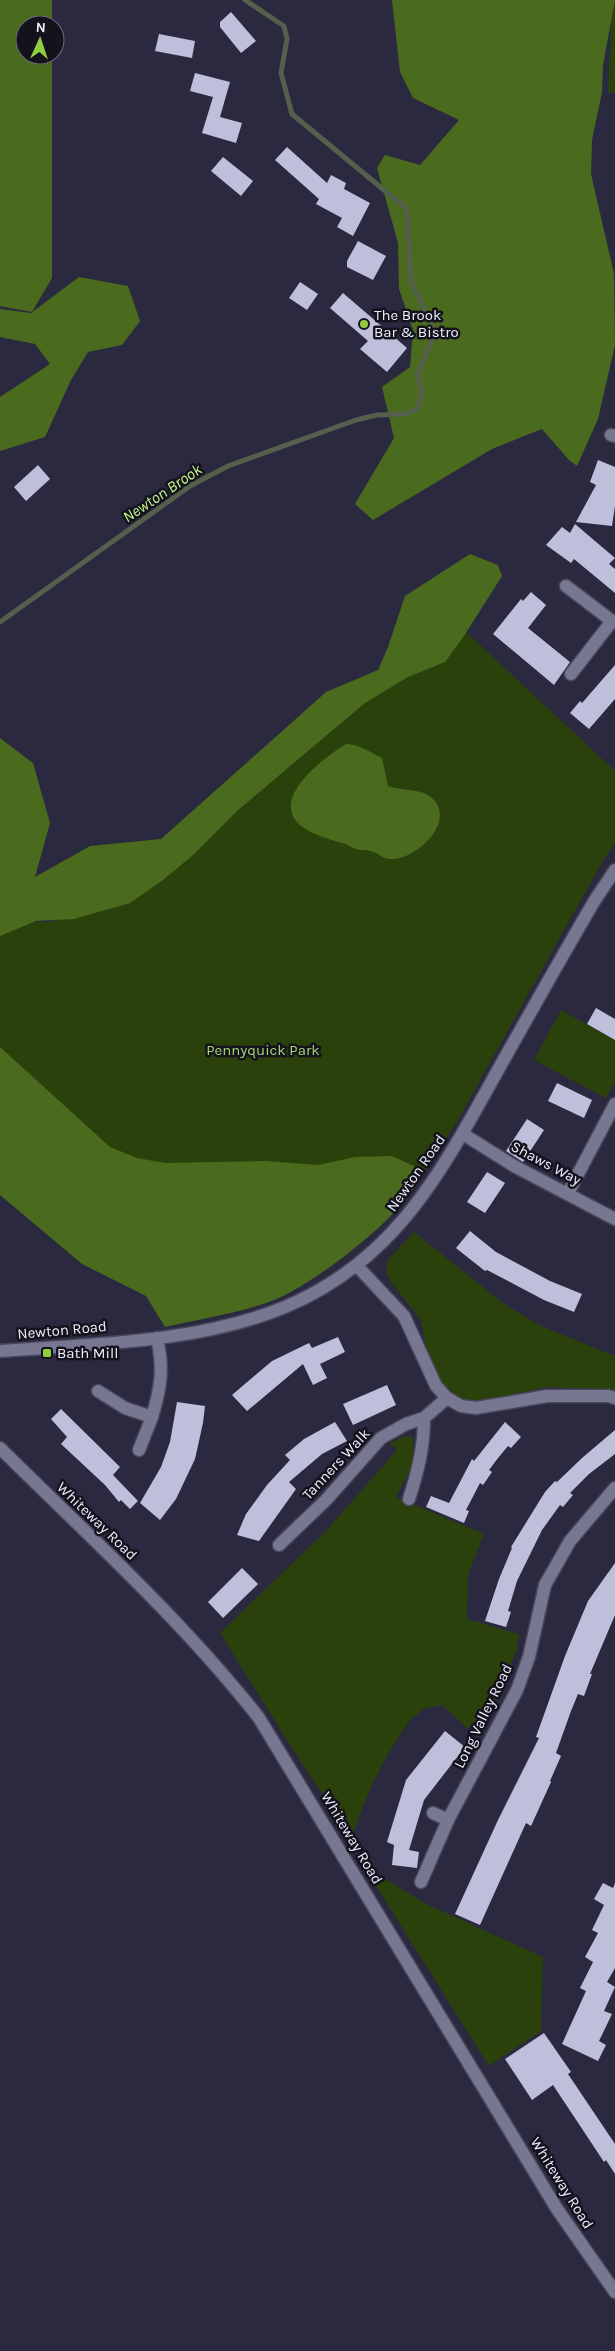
<svg xmlns="http://www.w3.org/2000/svg" width="615" height="2351" font-family="Karla,sans-serif">
  <style>
    .green { fill: #2b410c }
    .forest { fill: #4a6a1d }
    .lines { fill: none; stroke-linecap: round; stroke-linejoin: round }
    .stream { stroke: #545f4c; stroke-width: 5 }
    .building { fill: #c0bfdb }
    .minor-casing { stroke: #484659; stroke-width: 15 }
    .tertiary-casing { stroke: #484659; stroke-width: 15 }
    .minor { stroke: #787791; stroke-width: 12 }
    .tertiary { stroke: #787791; stroke-width: 12 }
    .poi-dot { fill: #91cd3f; stroke: #14131d; stroke-width: 2 }
    .labels { text-anchor: middle; dominant-baseline: central; stroke-width: 5; stroke-linejoin: round; paint-order: stroke }
    .poi-label { font-size: 15px; fill: #ededfc; stroke: #14131d; text-anchor: start }
    .park-label { font-size: 15px; fill: #a7d771; stroke: #14131d }
    .street-label { font-size: 15px; fill: #ededfc; stroke: #14131d }
    .water-label { font-size: 16px; font-style: italic; fill: #c4f58e; stroke: #14131d }
  </style>
  <rect width="100%" height="100%" fill="#2b293f"/>
  <g class="green">
    <polygon points="612,0 615,0 615,93 608,93"/>
    <polygon points="462,628 615,771 615,843 604,859 456,1123 425,1171 394,1204 0,1144 0,927 5,923 48,922 83,914 166,871 404,670"/>
    <polygon points="561,1010 615,1040 615,1081 606,1098 534,1060"/>
    <polygon points="414,1232 504,1304 541,1326 615,1356 615,1392 606,1389 547,1387 477,1402 452,1396 431,1372 421,1320 391,1282 386,1271 388,1260"/>
    <polygon points="410,1436 414,1439 412,1466 396,1497 484,1534 468,1575 467,1619 519,1634 517,1650 482,1730 471,1725 468,1729 442,1705 424,1709 410,1720 386,1757 370,1789 352,1836 306,1770 220,1633 326,1531 397,1450 390,1443 401,1438"/>
    <polygon points="363,1865 424,1903 543,1957 541,2031 489,2066"/>
  </g>
  <g class="forest">
    <polygon points="0,0 52,0 52,25 25,25 25,55 52,55 52,278 32,312 0,306"/>
    <polygon points="392,0 615,0 603,65 602,92 592,140 591,174 614,274 615,345 598,419 577,466 569,460 542,429 492,449 373,520 355,504 394,438 382,387 410,367 413,330 399,289 398,243 377,168 385,155 420,165 459,120 413,98 400,72"/>
    <polygon points="79,277 128,286 140,321 122,345 88,352 71,380 45,437 0,451 0,397 50,364 35,344 0,337 0,309 31,313"/>
    <polygon points="470,554 498,565 502,576 464,636 445,662 408,677 365,703 237,811 192,856 163,880 130,903 74,919 36,921 0,936 0,738 33,763 50,823 35,877 90,846 161,839 326,692 378,670 388,647 405,596"/>
    <path d="M346,744c12,0 24,8 36,14l6,28c12,5 32,2 43,11 27,24 -14,62 -39,62 -9,1 -13,-6 -21,-8 -5,-1 -10,0 -15,-2 -3,-1 -6,-3 -10,-5 -15,-4 -34,-9 -46,-19 -31,-27 25,-68 46,-81z"/>
    <path d="M0,1047l110,100 27,11 28,5 100,-2 53,4 37,-8 37,-1 24,11 4,8c-12,39 -114,116 -154,128 -32,11 -67,16 -101,24l-19,-31 -64,-32 -82,-69z"/>
  </g>
  <g class="lines">
    <polyline class="stream" points="0,622 190,486 228,466 356,420 377,415 406,414 418,409 422,392 417,376 435,332 411,281 407,209 292,114 281,73 287,39 284,26 245,0"/>
  </g>
  <g class="building">
    <polygon points="231,12 256,41 241,53 220,27 220,22"/>
    <polygon points="159,34 195,41 192,58 155,51"/>
    <polygon points="195,73 230,82 220,117 242,123 236,143 202,133 213,97 190,91"/>
    <polygon points="287,147 327,183 331,175 346,183 344,189 370,203 353,236 337,227 342,218 316,204 319,199 275,160"/>
    <polygon points="223,157 253,181 241,196 211,171"/>
    <polygon points="358,241 386,256 373,280 347,267 347,261"/>
    <polygon points="300,282 318,294 307,310 289,298"/>
    <polygon points="343,293 407,348 387,372 360,349 368,341 330,308"/>
    <polygon points="598,460 615,467 615,506 612,526 576,522 596,485 590,482"/>
    <polygon points="38,465 50,479 26,501 14,487"/>
    <polygon points="575,524 615,558 609,564 615,569 615,593 574,559 571,563 546,545 562,527 570,533"/>
    <polygon points="531,592 546,605 528,628 570,662 554,685 493,634 521,599 523,601"/>
    <polygon points="615,665 615,699 589,729 570,713 580,701 582,703"/>
    <polygon points="596,1008 615,1019 615,1040 587,1024"/>
    <polygon points="557,1083 592,1100 584,1118 548,1101"/>
    <polygon points="527,1119 544,1130 523,1162 506,1151"/>
    <polygon points="487,1172 505,1183 485,1213 467,1202"/>
    <polygon points="470,1231 496,1252 550,1281 582,1294 574,1312 544,1300 487,1270 485,1271 471,1260 456,1248"/>
    <polygon points="338,1337 345,1352 320,1364 327,1378 313,1385 303,1364 247,1411 232,1395 272,1361 309,1343 312,1348"/>
    <polygon points="387,1385 396,1405 353,1425 343,1404"/>
    <polygon points="177,1402 205,1406 203,1423 195,1459 176,1499 160,1520 140,1503 161,1467 170,1442"/>
    <polygon points="61,1409 120,1467 113,1475 138,1501 130,1509 121,1500 119,1502 105,1485 61,1444 67,1437 51,1419"/>
    <polygon points="335,1422 347,1441 322,1454 289,1482 296,1489 259,1541 237,1535 246,1514 267,1485 290,1460 285,1455 304,1439"/>
    <polygon points="505,1422 521,1437 511,1448 508,1446 498,1458 489,1470 492,1472 483,1485 480,1483 466,1510 469,1511 464,1523 426,1507 431,1496 449,1503 472,1459 474,1461"/>
    <polygon points="615,1430 615,1454 589,1474 570,1493 573,1495 563,1507 560,1505 542,1530 517,1581 508,1611 511,1612 506,1627 485,1621 499,1579 512,1548 511,1547 545,1492 555,1481 557,1482 582,1458"/>
    <polygon points="615,1563 615,1615 590,1674 592,1674 584,1696 578,1694 571,1711 556,1753 561,1756 550,1781 551,1782 531,1826 526,1823 480,1925 455,1914 498,1820 539,1738 536,1737 565,1656 588,1601"/>
    <polygon points="242,1568 258,1584 223,1618 208,1602"/>
    <polygon points="445,1731 465,1747 424,1800 409,1850 419,1852 417,1868 392,1865 394,1845 387,1842 406,1780"/>
    <polygon points="603,1883 613,1888 615,1883 615,1968 607,1982 615,1987 604,2011 612,2014 599,2041 606,2045 598,2061 562,2044 586,1991 580,1988 593,1962 585,1957 598,1933 592,1930 604,1905 594,1899"/>
    <polygon points="544,2033 571,2072 568,2074 615,2144 615,2174 606,2160 604,2162 553,2085 532,2100 505,2059"/>
  </g>
  <g class="lines">
    <g class="minor-casing">
      <g id="minor">
        <polyline points="611,435 615,436"/>
        <polyline points="566,586 612,621 571,674"/>
        <polyline points="463,1134 514,1166 615,1219"/>
        <polyline points="568,1193 615,1104"/>
        <polyline points="357,1266 404,1316 436,1386 447,1398 461,1406 476,1408 547,1396 608,1396 615,1398"/>
        <path d="M98,1391l27,17 27,9c9,-30 12,-48 5,-79"/>
        <polyline points="139,1450 152,1417"/>
        <path d="M409,1499c9,-28 15,-52 15,-81"/>
        <polyline points="279,1545 326,1500 381,1438 406,1424 424,1418 447,1398"/>
        <polyline points="433,1813 448,1820"/>
        <polyline points="421,1882 448,1820 517,1690 529,1657 545,1585 570,1541 615,1488"/>
      </g>
    </g>
    <g class="tertiary-casing">
      <g id="tertiary">
        <path d="M0,1351c93,-7 198,-8 285,-44 112,-47 157,-137 213,-237 32,-57 64,-114 97,-170l20,-30"/>
        <path d="M0,1448c89,88 182,172 259,270l298,491 58,83"/>
      </g>
    </g>
    <use href="#minor" class="minor"/>
    <use href="#tertiary" class="tertiary"/>
  </g>
  <g class="poi-dot">
    <circle cx="364" cy="324" r="5"/>
    <rect x="42" y="1348" width="10" height="10" rx="2.5"/>
  </g>
  <g class="labels">
    <g class="poi-label">
      <text x="374" y="315">The Brook<tspan x="374" dy="17">Bar &amp; Bistro</tspan></text>
      <text x="57" y="1353">Bath Mill</text>
    </g>
    <g class="park-label">
      <text x="263" y="1050">Pennyquick Park</text>
    </g>
    <g class="street-label">
      <text transform="translate(546 1163) rotate(28)">Shaws Way</text>
      <text transform="translate(416 1173) rotate(-55)">Newton Road</text>
      <text transform="translate(62 1330) rotate(-5)">Newton Road</text>
      <text transform="translate(336 1464) rotate(-47)">Tanners Walk</text>
      <text transform="translate(97 1521) rotate(44)">Whiteway Road</text>
      <text transform="translate(483 1716) rotate(-64)">Long Valley Road</text>
      <text transform="translate(352 1838) rotate(59)">Whiteway Road</text>
      <text transform="translate(562 2183) rotate(58)">Whiteway Road</text>
    </g>
    <g class="water-label">
      <text transform="translate(162 493) rotate(-34)">Newton Brook</text>
    </g>
  </g>
  <g transform="translate(40 40) rotate(3)"><circle r="24" fill="#14131d" stroke="#6b6a76"/>
  <path d="M0-4L9 19L0 12L-9 19Z" fill="#91cd3f"/>
  <text y="-8" font-size="14" font-weight="bold" text-anchor="middle" fill="#ededfc">N</text>
  </g>
</svg>
